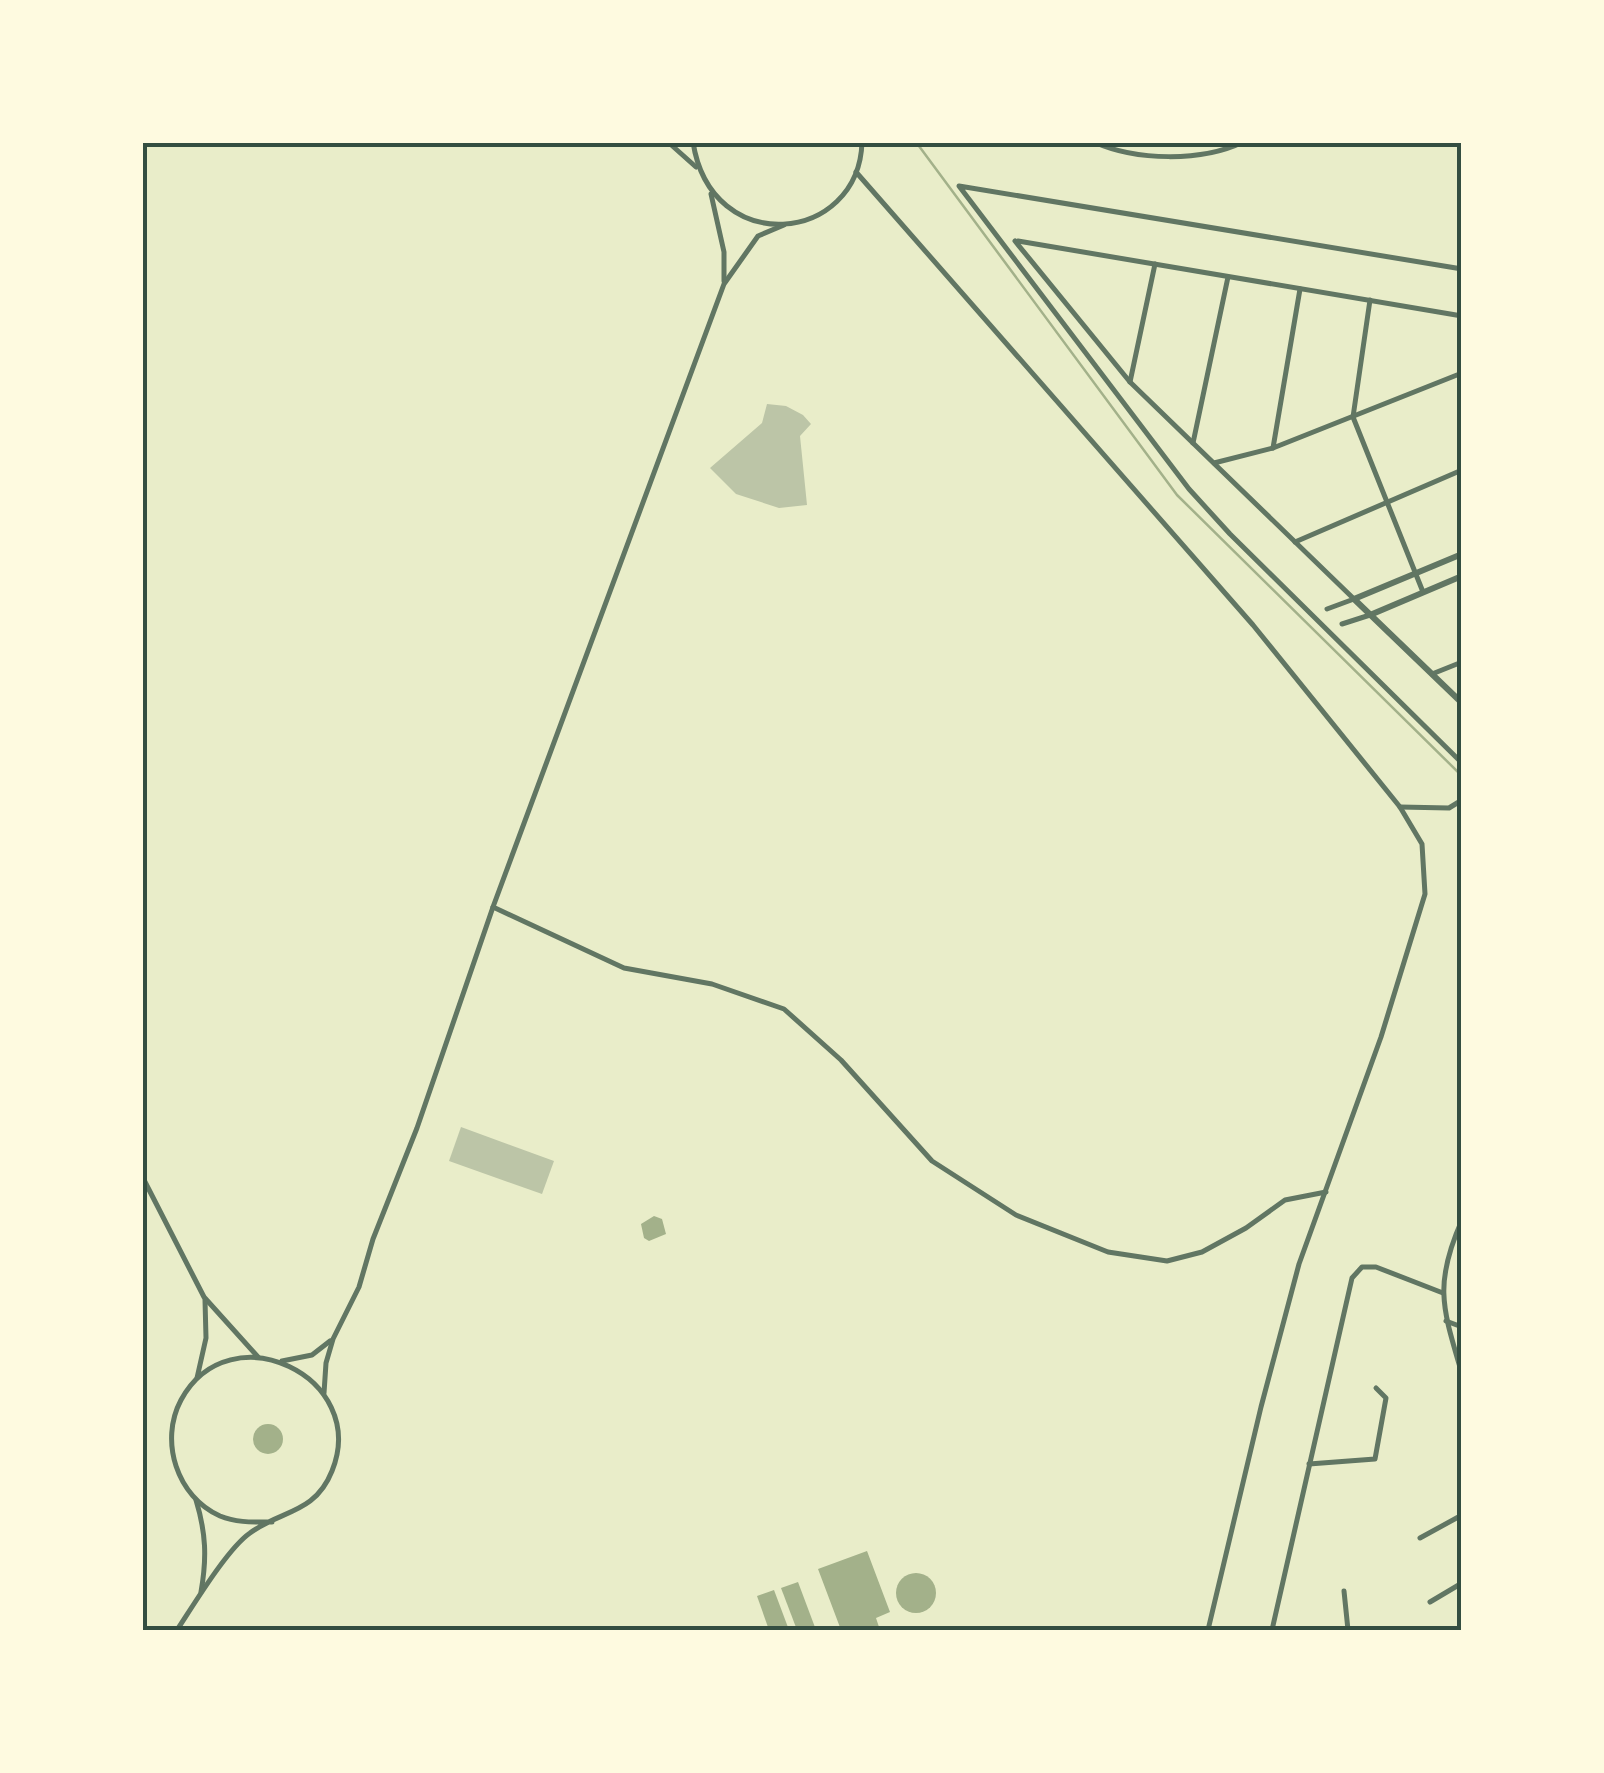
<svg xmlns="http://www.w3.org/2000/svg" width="1604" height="1773" font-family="'Golos Text',sans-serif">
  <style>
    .water { fill: #a3b18a }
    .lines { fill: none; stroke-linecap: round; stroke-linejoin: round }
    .stream { stroke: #a3b18a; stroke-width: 2.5 }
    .building { fill: #bcc5a7 }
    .minor { stroke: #617663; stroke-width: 5 }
    .tertiary { stroke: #617663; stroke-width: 6 }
    .neatline { fill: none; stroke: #344e41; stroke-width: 4 }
  </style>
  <rect width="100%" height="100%" fill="#e9edc9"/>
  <g class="water">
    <polygon points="654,1216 662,1219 666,1234 649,1241 644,1238 641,1224"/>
    <circle cx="268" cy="1439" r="15"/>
    <polygon points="867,1551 890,1612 876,1618 880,1630 841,1630 818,1569"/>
    <circle cx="916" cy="1593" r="20"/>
    <polygon points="798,1582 816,1630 797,1630 781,1588"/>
    <polygon points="774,1590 789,1630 769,1630 757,1596"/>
  </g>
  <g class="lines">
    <polyline class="stream" points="916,142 1177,495 1462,776"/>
  </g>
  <g class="building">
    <polygon points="767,404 786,406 803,415 811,424 800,436 807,505 779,508 736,494 710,468 762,423"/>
    <polygon points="461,1127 554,1161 542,1194 449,1161"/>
  </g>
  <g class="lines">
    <g class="minor">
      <polyline points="668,142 696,167"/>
      <path d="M693,142c18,117 166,102 169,0"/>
      <path d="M1094,142c42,19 108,20 149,0"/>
      <polyline points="856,172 1253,625 1400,807 1422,844 1425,894 1381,1037 1299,1264 1261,1407 1208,1630"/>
      <polyline points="711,194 724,252 724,281"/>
      <polyline points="1015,241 1130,382 1354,599 1327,609"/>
      <polyline points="1018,241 1462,316"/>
      <polyline points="1462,269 959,186 1189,489 1230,534 1462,763"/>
      <polyline points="1370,300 1353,417 1423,592"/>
      <polyline points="1130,382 1155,264"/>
      <polyline points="1193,443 1228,277"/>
      <polyline points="1273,448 1300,289"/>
      <polyline points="1214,463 1273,448 1462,373"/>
      <polyline points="1295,542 1462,470"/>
      <polyline points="1342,624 1370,615"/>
      <polyline points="1432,674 1462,662"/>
      <polyline points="1400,807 1449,808 1462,800"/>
      <polyline points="493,907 624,968 712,984 784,1009 841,1060 932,1161 1016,1215 1108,1252 1167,1261 1202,1252 1246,1228 1285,1200 1326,1192"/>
      <polyline points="142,1176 204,1297 258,1357"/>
      <path d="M1462,1220c-29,65 -19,89 0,154"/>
      <polyline points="1446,1321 1462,1327"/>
      <polyline points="282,1361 312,1355 330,1341"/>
      <polyline points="197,1378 206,1338 205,1300"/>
      <polyline points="324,1393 326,1363 333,1339 359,1287 373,1239 417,1128 493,907 724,284 758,236 784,225"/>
      <polyline points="1309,1464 1375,1459 1386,1398 1376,1388"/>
      <path d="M196,1500c10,33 11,58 5,92"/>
      <polyline points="1420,1538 1462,1515"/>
      <polyline points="1344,1591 1348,1630"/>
      <polyline points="1430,1602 1462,1583"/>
      <path d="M177,1630c16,-24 50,-81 73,-97 31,-23 65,-19 82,-62 38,-94 -102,-161 -151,-71 -22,41 -4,97 39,116 17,7 34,6 52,6"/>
      <polyline points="1272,1630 1352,1278 1362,1267 1376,1267 1443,1293"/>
    </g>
    <g class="tertiary">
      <polyline points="1462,554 1354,599 1462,703"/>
      <polyline points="1370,615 1462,576"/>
    </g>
  </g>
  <rect width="1604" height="1773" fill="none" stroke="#fefae0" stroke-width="290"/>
  <rect x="145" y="145" width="1314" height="1483" class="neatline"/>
</svg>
